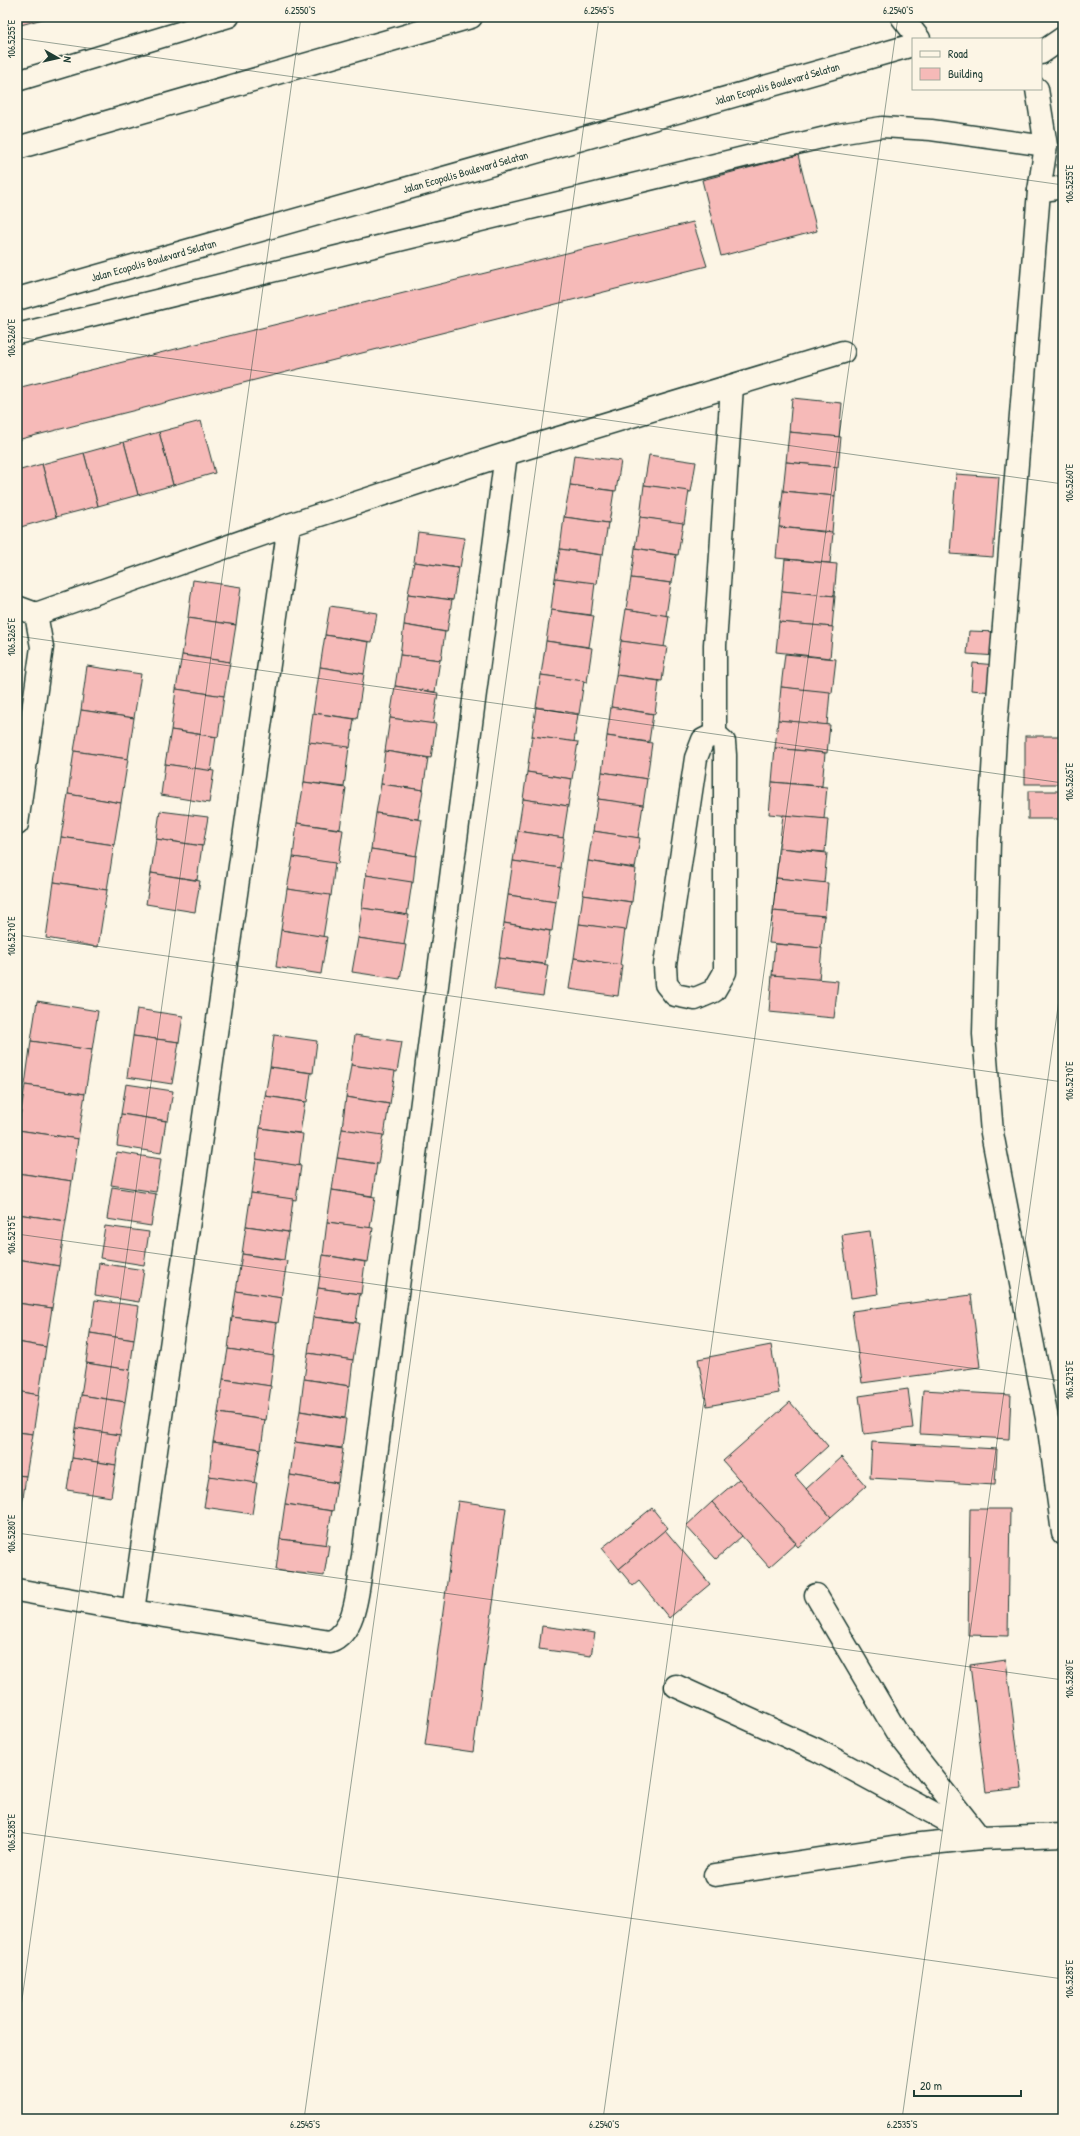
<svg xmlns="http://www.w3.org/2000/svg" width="1080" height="2136" font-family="'Patrick Hand',sans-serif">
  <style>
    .building { fill: #f6bab8; stroke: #1f3d34 }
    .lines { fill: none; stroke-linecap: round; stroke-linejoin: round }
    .lane-casing { stroke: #1f3d34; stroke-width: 23 }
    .street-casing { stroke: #1f3d34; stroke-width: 25 }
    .secondary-casing { stroke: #1f3d34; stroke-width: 25 }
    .lane { stroke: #fcf5e5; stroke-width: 20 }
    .street { stroke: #fcf5e5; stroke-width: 22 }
    .secondary { stroke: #fcf5e5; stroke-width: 22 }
    .ticks { fill: none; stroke: #1f3d34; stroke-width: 1; stroke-opacity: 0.45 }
    .labels { text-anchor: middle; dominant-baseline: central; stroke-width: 4; stroke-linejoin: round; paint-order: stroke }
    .street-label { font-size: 11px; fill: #1f3d34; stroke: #fcf5e5 }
    .neatline { fill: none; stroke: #1f3d34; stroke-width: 1.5 }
    .ticks-label { font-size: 10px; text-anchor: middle; fill: #1f3d34 }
  </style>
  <rect width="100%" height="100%" fill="#fcf5e5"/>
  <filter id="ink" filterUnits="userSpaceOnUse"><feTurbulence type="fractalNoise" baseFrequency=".025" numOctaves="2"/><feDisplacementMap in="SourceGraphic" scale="8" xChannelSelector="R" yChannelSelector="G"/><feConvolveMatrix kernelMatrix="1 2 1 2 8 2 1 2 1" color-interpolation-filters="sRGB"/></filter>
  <g filter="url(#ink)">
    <g class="building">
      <polygon points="17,17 50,17 17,26"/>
      <polygon points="798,155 817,231 721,256 702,180"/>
      <polygon points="693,222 707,266 17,440 17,388"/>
      <polygon points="792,398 842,403 839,437 789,432"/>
      <polygon points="201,421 215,473 173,485 159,432"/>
      <polygon points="159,432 173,485 138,495 124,442"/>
      <polygon points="789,432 841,437 838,467 786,462"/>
      <polygon points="124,442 138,495 98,506 84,453"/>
      <polygon points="84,453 98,506 56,517 42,464"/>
      <polygon points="574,455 621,461 616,491 570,485"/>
      <polygon points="649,455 696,462 691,492 644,485"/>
      <polygon points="786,462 837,467 835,496 783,491"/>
      <polygon points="42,464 56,517 17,528 17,471"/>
      <polygon points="956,474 999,477 993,557 950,554"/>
      <polygon points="570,485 614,491 609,523 564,517"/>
      <polygon points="644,485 689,491 684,524 640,517"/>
      <polygon points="783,491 835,496 832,532 779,527"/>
      <polygon points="564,517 608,523 603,555 560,549"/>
      <polygon points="640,517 683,523 678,555 635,548"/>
      <polygon points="779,527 833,533 830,563 776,558"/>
      <polygon points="418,532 465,538 460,568 414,562"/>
      <polygon points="635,548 676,555 672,583 631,578"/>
      <polygon points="560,549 601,555 597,584 555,578"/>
      <polygon points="785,559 837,564 834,596 782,591"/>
      <polygon points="414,562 458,568 453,600 408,594"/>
      <polygon points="555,578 595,583 591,615 551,610"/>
      <polygon points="631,578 671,583 666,616 626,609"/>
      <polygon points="193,580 241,587 236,625 188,618"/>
      <polygon points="782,591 835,596 832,627 779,622"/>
      <polygon points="408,594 452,600 447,632 404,625"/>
      <polygon points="330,606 377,613 372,642 325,635"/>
      <polygon points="626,609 669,616 664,647 621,641"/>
      <polygon points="551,610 594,616 589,647 546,641"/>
      <polygon points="188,618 236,625 230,662 182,655"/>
      <polygon points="779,622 833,627 830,658 776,652"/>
      <polygon points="404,625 445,632 441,660 400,655"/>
      <polygon points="969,631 999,632 997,656 967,654"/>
      <polygon points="325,635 369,642 364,674 320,667"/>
      <polygon points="546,641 592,648 587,682 541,675"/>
      <polygon points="621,641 667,647 662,681 616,675"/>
      <polygon points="785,654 836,659 832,693 781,687"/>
      <polygon points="182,655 230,662 224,696 176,689"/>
      <polygon points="400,655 440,660 435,692 395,686"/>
      <polygon points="973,663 996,665 993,692 971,690"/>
      <polygon points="87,666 141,674 134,718 81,710"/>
      <polygon points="320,667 364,674 357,719 313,713"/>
      <polygon points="541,675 584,681 579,714 536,707"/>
      <polygon points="616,675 659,681 655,714 611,707"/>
      <polygon points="395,686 438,693 433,724 390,718"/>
      <polygon points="781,687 830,692 827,725 778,720"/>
      <polygon points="176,689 224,696 218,737 171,730"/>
      <polygon points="536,707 578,714 574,742 532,736"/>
      <polygon points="611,707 653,714 649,742 607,736"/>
      <polygon points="81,710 134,718 128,759 74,751"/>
      <polygon points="313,713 354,719 350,748 309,742"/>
      <polygon points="390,718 436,724 431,758 385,751"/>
      <polygon points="778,720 830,725 827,753 775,748"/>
      <polygon points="171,730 216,737 211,771 165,764"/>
      <polygon points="532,736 578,742 572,779 527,772"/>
      <polygon points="607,736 652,743 647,779 602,772"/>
      <rect x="1025" y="736" width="35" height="48"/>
      <polygon points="309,742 349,747 344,787 304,782"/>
      <polygon points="775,748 825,753 822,786 772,782"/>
      <polygon points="74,751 128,759 121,803 68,794"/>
      <polygon points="385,751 428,758 423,790 381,784"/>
      <polygon points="165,764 214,771 209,803 161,795"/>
      <polygon points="527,772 572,779 568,806 523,799"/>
      <polygon points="602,772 647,779 643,806 598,799"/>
      <polygon points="304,782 346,788 340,829 297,823"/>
      <polygon points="772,782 827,787 824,819 769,814"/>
      <polygon points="381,784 423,790 418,819 376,813"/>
      <rect x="1028" y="791" width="35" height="28"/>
      <polygon points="68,794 121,803 114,845 61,837"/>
      <polygon points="523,799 568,806 563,838 518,831"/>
      <polygon points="598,799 643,805 638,838 593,831"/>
      <polygon points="160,811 208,817 203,846 156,839"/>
      <polygon points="376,813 422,820 416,856 371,849"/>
      <polygon points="783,815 828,819 825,852 779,848"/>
      <polygon points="297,823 343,830 338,864 293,857"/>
      <polygon points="518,831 564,838 560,868 513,861"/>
      <polygon points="593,831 640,838 635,868 588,861"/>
      <polygon points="61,837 114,845 107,890 54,882"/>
      <polygon points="156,839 202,846 197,880 151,873"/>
      <polygon points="779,848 827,853 824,883 776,878"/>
      <polygon points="371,849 416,856 413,883 366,875"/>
      <polygon points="293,857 335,863 331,896 287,889"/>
      <polygon points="513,861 561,868 556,902 508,895"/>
      <polygon points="588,861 636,869 632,902 583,895"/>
      <polygon points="151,873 200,881 195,912 146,904"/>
      <polygon points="366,875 412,882 407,915 362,908"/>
      <polygon points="776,878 828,883 825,916 773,911"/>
      <polygon points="54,882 107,890 98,947 46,938"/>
      <polygon points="287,889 330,895 323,937 281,930"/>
      <polygon points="508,895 556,902 552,931 504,923"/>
      <polygon points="583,895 631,902 626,931 579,924"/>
      <polygon points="362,908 409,915 404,945 358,938"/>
      <polygon points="773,911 824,916 821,948 769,943"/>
      <polygon points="504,923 550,931 545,964 499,958"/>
      <polygon points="579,924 625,930 620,965 574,958"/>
      <polygon points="281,930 327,937 321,974 276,967"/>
      <polygon points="358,938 406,945 400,979 352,972"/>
      <polygon points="775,944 822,948 819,980 772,975"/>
      <polygon points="499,958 548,965 543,996 494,989"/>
      <polygon points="574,958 622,965 618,996 569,989"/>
      <polygon points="772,975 838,981 834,1018 769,1012"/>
      <polygon points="37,1001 98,1011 92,1050 31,1041"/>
      <polygon points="137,1009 183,1016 179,1042 133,1036"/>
      <polygon points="274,1035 317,1041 313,1073 270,1067"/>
      <polygon points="355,1035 402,1042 397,1072 351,1065"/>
      <polygon points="133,1036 179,1042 172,1084 127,1077"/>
      <polygon points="31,1041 92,1050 85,1094 25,1085"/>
      <polygon points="351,1065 395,1071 390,1104 346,1097"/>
      <polygon points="270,1067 311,1073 307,1102 265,1096"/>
      <polygon points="126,1084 173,1091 168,1121 121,1114"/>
      <polygon points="25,1085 85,1094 78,1139 18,1130"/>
      <polygon points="265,1096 305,1102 300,1133 260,1128"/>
      <polygon points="346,1097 389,1104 384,1136 342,1129"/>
      <polygon points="121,1114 166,1121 161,1153 117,1146"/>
      <polygon points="260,1128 303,1134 299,1166 256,1159"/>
      <polygon points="342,1129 383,1135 378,1164 337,1158"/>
      <polygon points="18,1130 78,1139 72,1181 17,1173"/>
      <polygon points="117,1152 161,1159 156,1192 111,1185"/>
      <polygon points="337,1158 377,1164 372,1196 332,1190"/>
      <polygon points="256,1159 301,1166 296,1200 251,1193"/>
      <polygon points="17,1173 72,1181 66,1221 17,1214"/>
      <polygon points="112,1187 156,1194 151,1226 107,1219"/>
      <polygon points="332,1190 375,1197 370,1228 327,1222"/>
      <polygon points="251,1193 293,1199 289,1232 246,1226"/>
      <polygon points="17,1214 66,1221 59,1266 17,1259"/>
      <polygon points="327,1222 373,1228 368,1262 323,1255"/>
      <polygon points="105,1226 149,1232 144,1265 100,1258"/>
      <polygon points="246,1226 288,1232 284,1260 242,1254"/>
      <polygon points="870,1231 878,1294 851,1298 842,1235"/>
      <polygon points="242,1254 287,1261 281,1298 236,1291"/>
      <polygon points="323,1255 365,1262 361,1294 318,1288"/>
      <polygon points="17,1259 59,1266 52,1308 17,1303"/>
      <polygon points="99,1263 144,1270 139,1302 95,1295"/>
      <polygon points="318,1288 360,1294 356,1322 313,1317"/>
      <polygon points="236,1291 282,1298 278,1323 232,1317"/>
      <polygon points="971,1295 980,1367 862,1383 852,1311"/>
      <polygon points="95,1300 139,1306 134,1340 90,1333"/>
      <polygon points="17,1303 52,1308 46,1347 17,1342"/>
      <polygon points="232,1317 277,1323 273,1356 228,1349"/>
      <polygon points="313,1317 359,1323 353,1360 308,1353"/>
      <polygon points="90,1333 134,1340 130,1370 86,1363"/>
      <polygon points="17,1342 46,1347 39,1395 17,1391"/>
      <polygon points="771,1345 779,1393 707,1406 698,1359"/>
      <polygon points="228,1349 274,1356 270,1386 223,1379"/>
      <polygon points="308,1353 353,1360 350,1386 304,1379"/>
      <polygon points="86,1363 130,1370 125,1402 81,1395"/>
      <polygon points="223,1379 271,1386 266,1420 218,1413"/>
      <polygon points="304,1379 349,1386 345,1418 300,1411"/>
      <polygon points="908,1389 913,1428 864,1434 859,1396"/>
      <polygon points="923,1390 1011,1395 1009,1439 920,1434"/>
      <polygon points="17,1391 39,1395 33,1434 17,1432"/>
      <polygon points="81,1395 125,1402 120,1435 76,1428"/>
      <polygon points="790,1402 828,1446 795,1476 831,1517 798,1547 723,1461"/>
      <polygon points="300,1411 346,1419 342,1448 295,1442"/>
      <polygon points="218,1413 265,1420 261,1449 213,1442"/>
      <polygon points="76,1428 120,1435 116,1465 72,1458"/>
      <polygon points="17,1432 33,1434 26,1476 17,1475"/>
      <polygon points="213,1442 260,1449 254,1483 209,1476"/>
      <polygon points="295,1442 343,1449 338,1483 290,1475"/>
      <polygon points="872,1442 997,1449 995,1485 870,1478"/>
      <polygon points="841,1457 866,1486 831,1517 806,1489"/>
      <polygon points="72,1458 116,1465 111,1497 67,1490"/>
      <polygon points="17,1475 26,1476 20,1520 17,1520"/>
      <polygon points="290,1475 337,1483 333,1511 285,1504"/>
      <polygon points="209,1476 257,1483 252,1514 204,1507"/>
      <polygon points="739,1479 796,1543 769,1567 712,1502"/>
      <polygon points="458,1501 506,1508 473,1752 425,1745"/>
      <polygon points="712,1502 742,1536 716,1559 686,1526"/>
      <polygon points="285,1504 332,1511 326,1545 280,1539"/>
      <polygon points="652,1508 668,1528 619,1569 602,1548"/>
      <polygon points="970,1509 1010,1509 1008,1636 968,1635"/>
      <polygon points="665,1530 710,1584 669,1618 639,1581 633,1586 619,1569"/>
      <polygon points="280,1539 329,1545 324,1576 276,1570"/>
      <polygon points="542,1626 595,1633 591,1656 539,1649"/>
      <polygon points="1006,1660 1022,1788 986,1792 970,1665"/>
    </g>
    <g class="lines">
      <g class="lane-casing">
        <g id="lane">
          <polyline points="17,81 229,17"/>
          <polyline points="17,334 838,134 882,127 931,130 1046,146"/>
          <polyline points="1049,1429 1063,1428"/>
        </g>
      </g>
      <g class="street-casing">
        <g id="street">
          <polyline points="1037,89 1046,146 1039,191 995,737 989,840 984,1034 992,1133 1049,1429 1063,1533"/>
          <polyline points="1039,191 1063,187"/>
          <polyline points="17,607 36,614 42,647 17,824"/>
          <polyline points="36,614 289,525 506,454 843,352"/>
          <polygon points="715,734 724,742 725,755 725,972 714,991 695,999 675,995 666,984 665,965 696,758 703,740"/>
          <polyline points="715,734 715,645 732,386"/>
          <path d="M17,1590l116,21 197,31c28,-10 28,-60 33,-86l143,-1102"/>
          <polyline points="816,1595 896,1731 980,1838 1063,1835"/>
          <polyline points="133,1611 289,525"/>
          <polyline points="676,1686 817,1750 972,1834"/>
          <polyline points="715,1875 912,1845 980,1838"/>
        </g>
      </g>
      <g class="secondary-casing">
        <g id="secondary">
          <polyline points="902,17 919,39"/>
          <polyline points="1041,53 1063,38"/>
          <polyline points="17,148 471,17"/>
          <path id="s1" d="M17,299l896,-254"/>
        </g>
      </g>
      <use href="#lane" class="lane"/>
      <use href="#street" class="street"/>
      <use href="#secondary" class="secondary"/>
    </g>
  </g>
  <path class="ticks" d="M17,38l1046,147M17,337l1046,147M17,636l1046,147M17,935l1046,147M17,1234l1046,147M17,1533l1046,147M17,1832l1046,147M17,2035l284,-2018M304,2119l295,-2102M603,2119l295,-2102M902,2119l161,-1148"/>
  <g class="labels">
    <g class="street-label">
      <text stroke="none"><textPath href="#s1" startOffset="790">Jalan Ecopolis Boulevard Selatan</textPath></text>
      <text stroke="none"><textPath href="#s1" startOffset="466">Jalan Ecopolis Boulevard Selatan</textPath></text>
      <text stroke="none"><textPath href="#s1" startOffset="142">Jalan Ecopolis Boulevard Selatan</textPath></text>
    </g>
  </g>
  <rect width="1080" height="2136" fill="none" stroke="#fcf5e5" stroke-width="44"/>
  <rect x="912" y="38" width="130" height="52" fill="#fcf5e5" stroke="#a4ab9e"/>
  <rect x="920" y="51" width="20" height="6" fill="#fcf5e5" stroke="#a4ab9e"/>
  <text x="948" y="58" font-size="12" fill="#1f3d34">Road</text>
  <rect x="920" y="68" width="20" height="12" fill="#f6bab8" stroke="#a4ab9e"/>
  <text x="948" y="78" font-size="12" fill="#1f3d34">Building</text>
  <g transform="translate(58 58) rotate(98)" stroke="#fcf5e5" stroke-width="3" paint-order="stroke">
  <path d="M0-3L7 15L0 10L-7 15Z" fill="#1f3d34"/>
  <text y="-6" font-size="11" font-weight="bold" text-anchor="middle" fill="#1f3d34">N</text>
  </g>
  <path d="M914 2090v6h107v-6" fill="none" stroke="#1f3d34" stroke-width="2"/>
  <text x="920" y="2090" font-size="12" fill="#1f3d34" stroke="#fcf5e5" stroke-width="3" paint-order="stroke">20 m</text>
  <rect x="22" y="22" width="1036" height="2092" class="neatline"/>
  <g class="ticks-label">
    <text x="300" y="14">6.2550°S</text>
    <text x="599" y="14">6.2545°S</text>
    <text x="898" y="14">6.2540°S</text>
    <text transform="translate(11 39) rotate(-90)" y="4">106.5255°E</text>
    <text transform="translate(1069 184) rotate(-90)" y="4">106.5255°E</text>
    <text transform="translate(11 338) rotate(-90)" y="4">106.5260°E</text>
    <text transform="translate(1069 483) rotate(-90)" y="4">106.5260°E</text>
    <text transform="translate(11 637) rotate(-90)" y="4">106.5265°E</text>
    <text transform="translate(1069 782) rotate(-90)" y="4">106.5265°E</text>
    <text transform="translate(11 936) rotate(-90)" y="4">106.5270°E</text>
    <text transform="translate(1069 1081) rotate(-90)" y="4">106.5270°E</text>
    <text transform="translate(11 1235) rotate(-90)" y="4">106.5275°E</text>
    <text transform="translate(1069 1380) rotate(-90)" y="4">106.5275°E</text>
    <text transform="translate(11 1534) rotate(-90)" y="4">106.5280°E</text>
    <text transform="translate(1069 1679) rotate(-90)" y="4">106.5280°E</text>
    <text transform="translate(11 1833) rotate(-90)" y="4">106.5285°E</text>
    <text transform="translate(1069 1979) rotate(-90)" y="4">106.5285°E</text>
    <text x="305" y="2128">6.2545°S</text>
    <text x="604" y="2128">6.2540°S</text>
    <text x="902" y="2128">6.2535°S</text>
  </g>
</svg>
